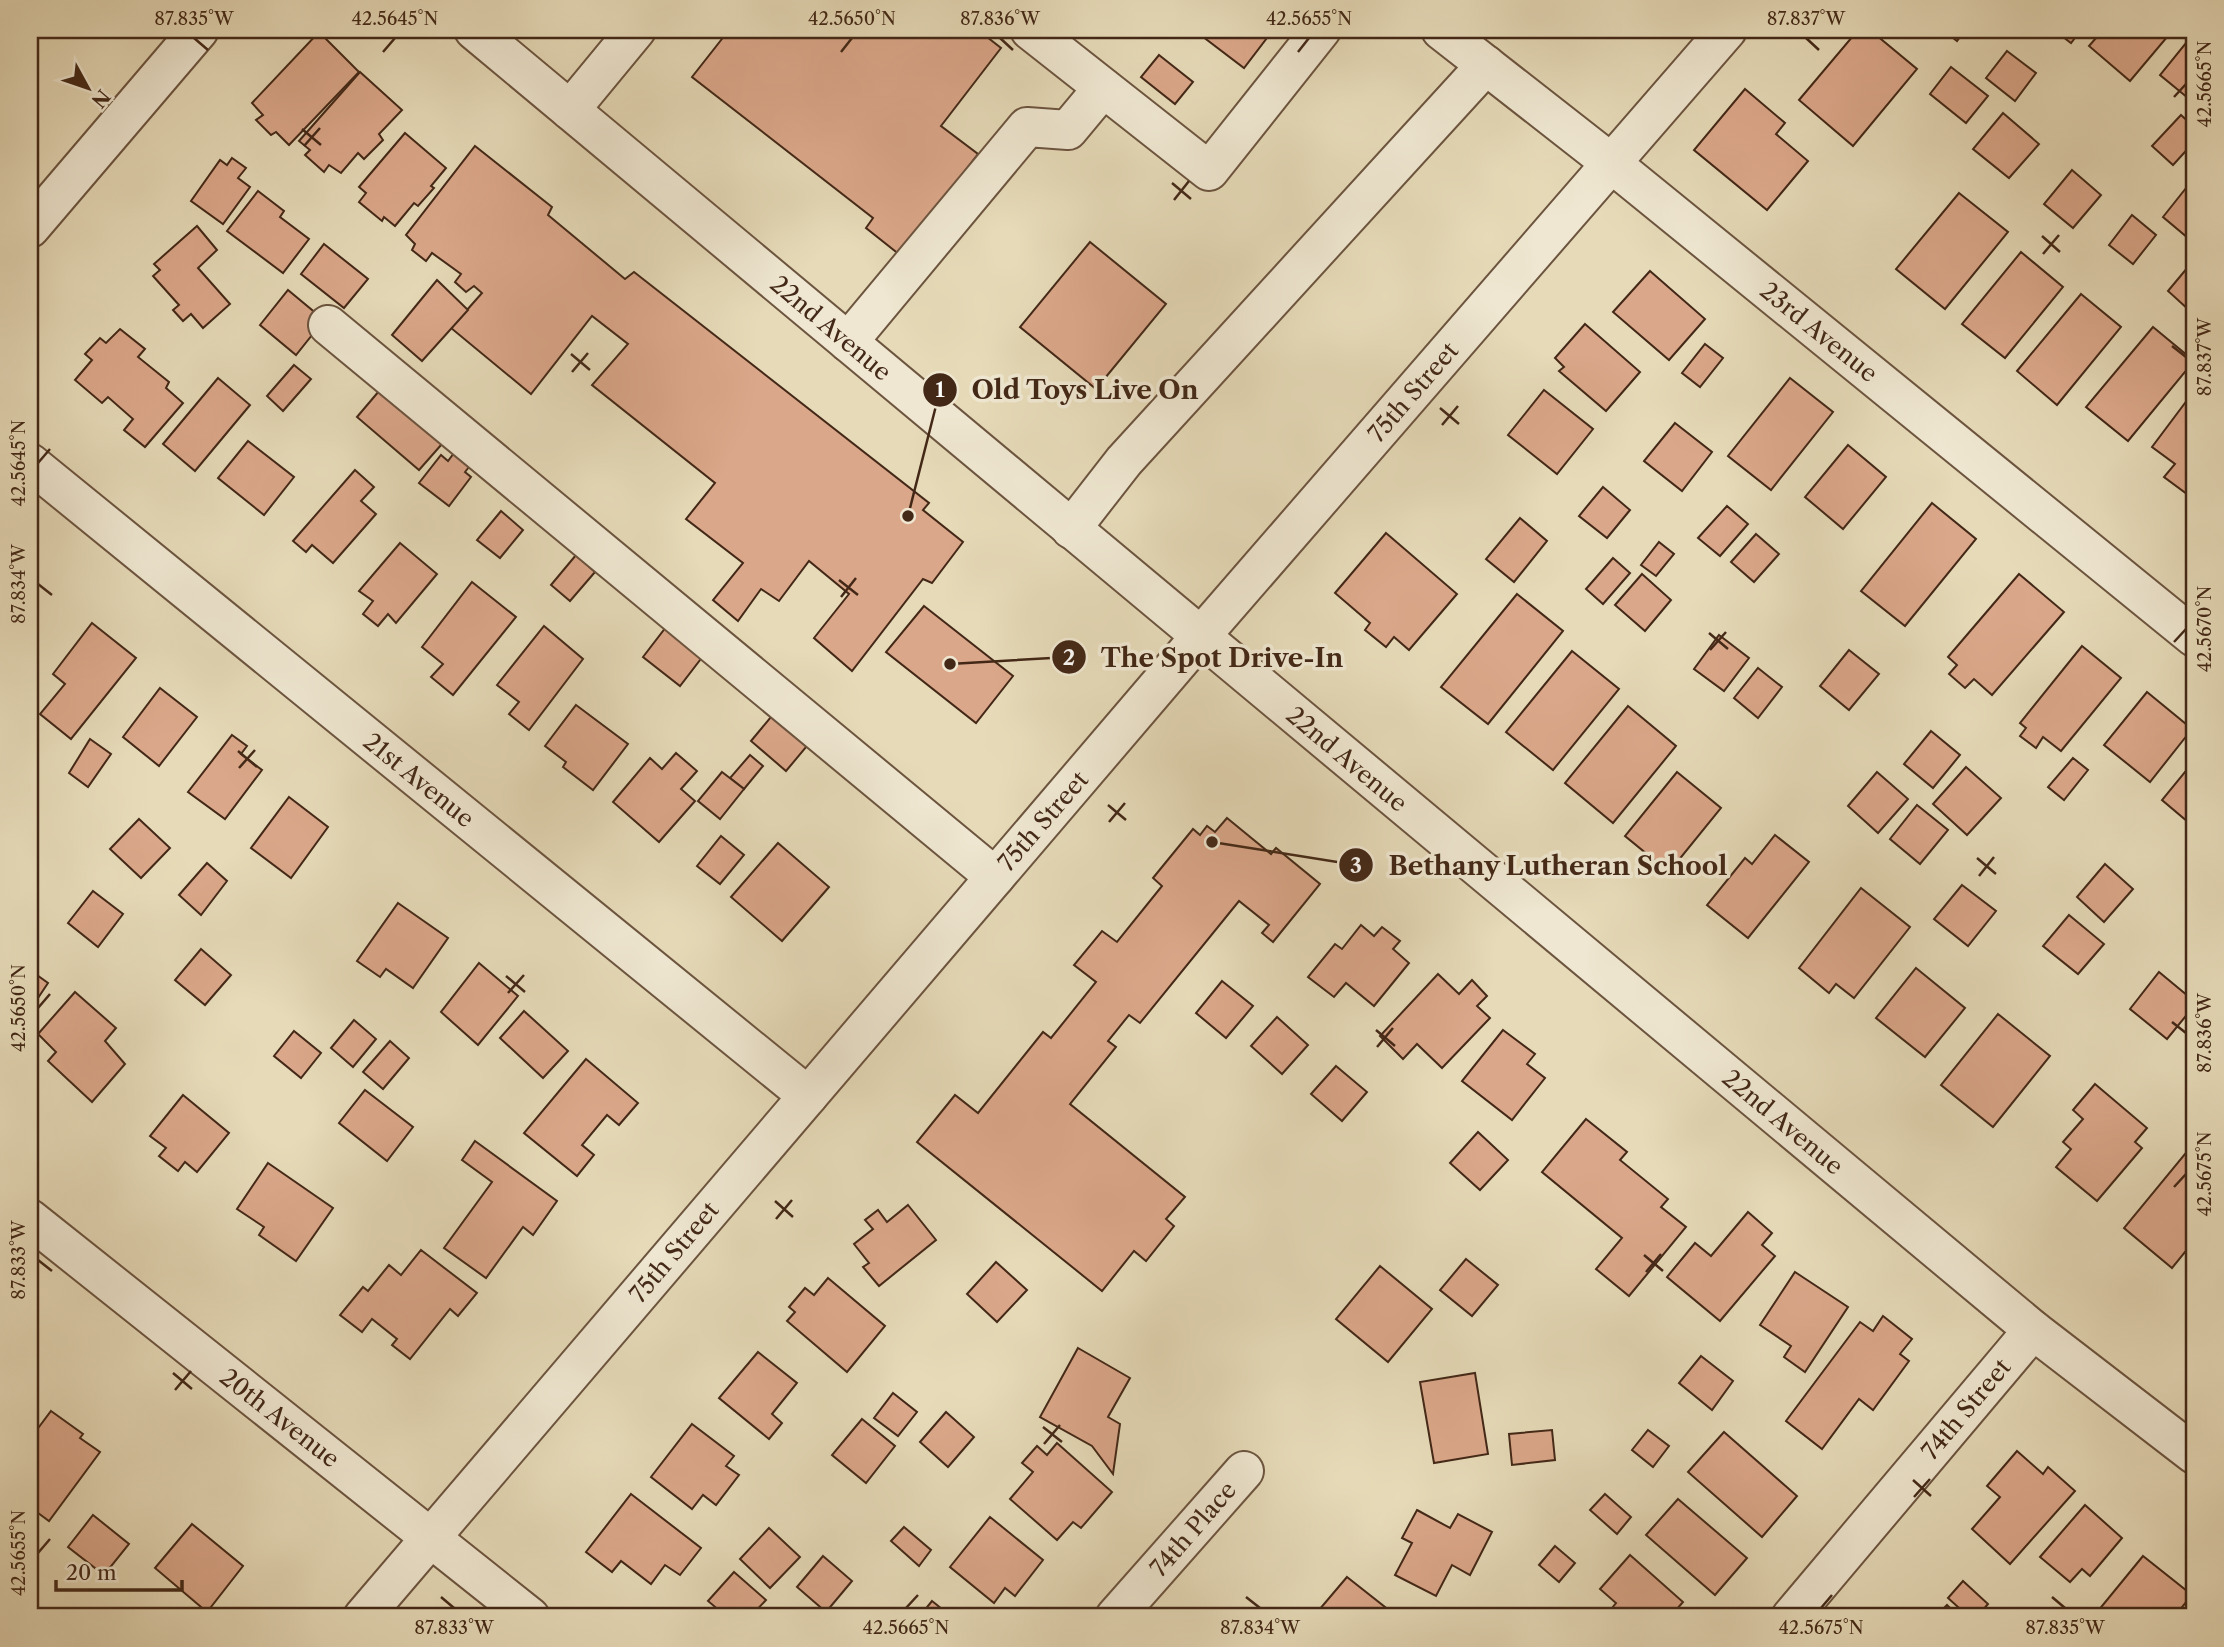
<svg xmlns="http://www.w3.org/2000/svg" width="2224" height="1647" font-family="'Libre Caslon Text',serif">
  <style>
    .building { fill: #dba78a; stroke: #432817; stroke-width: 2 }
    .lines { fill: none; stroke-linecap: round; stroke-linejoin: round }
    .minor-casing { stroke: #6c543f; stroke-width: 42 }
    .minor { stroke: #efe7d1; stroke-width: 38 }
    .ticks { fill: none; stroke: #432817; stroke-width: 2.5 }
    .labels { text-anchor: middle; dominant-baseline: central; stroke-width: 7; stroke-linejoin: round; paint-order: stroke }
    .street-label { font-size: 24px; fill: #432817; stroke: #efe7d1 }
    .leader { fill: none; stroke: #432817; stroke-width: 2.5 }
    .callout-dot { fill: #432817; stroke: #efe7d1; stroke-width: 2.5 }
    .mark-label { font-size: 21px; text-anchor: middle; font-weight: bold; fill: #fff }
    .callout-label { font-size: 26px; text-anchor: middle; font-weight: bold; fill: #432817; stroke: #efe7d1; stroke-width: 7; stroke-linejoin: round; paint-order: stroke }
    .neatline { fill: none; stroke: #432817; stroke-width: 2.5 }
    .ticks-label { font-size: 18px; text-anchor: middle; fill: #432817 }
  </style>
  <rect width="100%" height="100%" fill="#e6dab8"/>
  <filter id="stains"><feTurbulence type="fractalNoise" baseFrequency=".00286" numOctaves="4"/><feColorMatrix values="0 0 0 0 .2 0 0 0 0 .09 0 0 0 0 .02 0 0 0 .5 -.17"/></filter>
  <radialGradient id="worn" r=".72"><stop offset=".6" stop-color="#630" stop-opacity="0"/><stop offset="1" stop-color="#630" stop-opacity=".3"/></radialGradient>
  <g class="building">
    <polygon points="729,30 978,30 1001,48 941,126 978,154 900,255 866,228 873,218 692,77"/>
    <polygon points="1194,30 1273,30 1244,68"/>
    <polygon points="1858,30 1870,30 1917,69 1853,146 1799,100"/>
    <polygon points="1943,30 1965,30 1957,41"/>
    <polygon points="2054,30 2081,30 2071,43"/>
    <polygon points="2103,30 2173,30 2130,81 2089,46"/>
    <polygon points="319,32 359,72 289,145 276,132 271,135 256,120 263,115 252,103"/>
    <polygon points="2194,33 2194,103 2160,75"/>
    <polygon points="2007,51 2036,73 2015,101 1986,78"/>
    <polygon points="1159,55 1193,82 1175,104 1141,77"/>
    <polygon points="1951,67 1988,96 1966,123 1930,94"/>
    <polygon points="360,72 402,110 379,134 383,140 364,159 358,153 341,173 329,165 324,172 305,155 310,150 299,141"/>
    <polygon points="1745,89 1785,123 1776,134 1808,161 1767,210 1694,150"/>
    <polygon points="2003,113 2039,144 2009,178 1973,149"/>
    <polygon points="2181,115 2194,127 2194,142 2173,165 2152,146"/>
    <polygon points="405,133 446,168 431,186 434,188 418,206 414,203 395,226 384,217 382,221 359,202 366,193 359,187"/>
    <polygon points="475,146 552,207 548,215 625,279 634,272 929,503 923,510 963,542 932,583 923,579 852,671 814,638 849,594 809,561 779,601 761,589 738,621 713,600 743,563 686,519 715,483 592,385 628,344 592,316 531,394 451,328 482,293 474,286 466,292 455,282 461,274 432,253 426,261 412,250 415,244 406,235"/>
    <polygon points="232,158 246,168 238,178 250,187 223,224 191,201 220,160 227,165"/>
    <polygon points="2072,170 2101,195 2073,228 2044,204"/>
    <polygon points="2194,178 2194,243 2163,217"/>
    <polygon points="258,191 284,211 280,217 309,239 283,273 227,231"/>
    <polygon points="1959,193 2008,232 1945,309 1896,269"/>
    <polygon points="2132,215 2156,235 2133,264 2109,245"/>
    <polygon points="197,226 217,250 198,268 230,304 203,328 191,314 183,321 173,310 179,305 153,276 160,270 154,264"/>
    <polygon points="1090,242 1166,304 1096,389 1020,327"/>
    <polygon points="324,244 368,279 344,308 301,274"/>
    <polygon points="2021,252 2063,287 2005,358 1962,324"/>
    <polygon points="2193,261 2194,304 2189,310 2168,291"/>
    <polygon points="1650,271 1705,319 1669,360 1613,312"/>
    <polygon points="437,280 468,310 422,361 392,335"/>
    <polygon points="288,290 324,320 296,355 260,325"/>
    <polygon points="2081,294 2121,327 2057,405 2017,371"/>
    <polygon points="1585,324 1640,372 1606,411 1559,371 1564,367 1555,358"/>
    <polygon points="2153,327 2194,361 2128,441 2086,407"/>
    <polygon points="120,329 145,349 138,357 169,382 166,388 183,403 145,447 124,430 133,419 108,397 102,403 75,380 92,360 85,354 100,338 106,343"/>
    <polygon points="1705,344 1723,358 1700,387 1682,373"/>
    <polygon points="294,365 311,379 283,411 267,396"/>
    <polygon points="218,378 250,405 195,471 163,444"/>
    <polygon points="1790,378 1833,412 1771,490 1728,456"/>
    <polygon points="385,384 449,436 419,470 357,417"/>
    <polygon points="1544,390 1593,429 1557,474 1508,435"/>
    <polygon points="2194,391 2194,485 2187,494 2164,477 2175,464 2152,447"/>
    <polygon points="1675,423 1712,452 1682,491 1644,461"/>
    <polygon points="248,441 294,477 264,515 218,478"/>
    <polygon points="1848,445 1886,477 1843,529 1805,497"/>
    <polygon points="457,449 473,462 465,472 471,477 449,506 419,483 441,455 448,461"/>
    <polygon points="355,470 374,487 361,501 376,514 333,563 312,545 306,552 293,541"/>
    <polygon points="1603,487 1630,510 1607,538 1579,516"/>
    <polygon points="1932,503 1976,539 1905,626 1861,591"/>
    <polygon points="1727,506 1748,524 1720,556 1698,538"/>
    <polygon points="501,511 523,530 500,558 477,540"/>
    <polygon points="1520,518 1547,541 1514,582 1486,559"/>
    <polygon points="1386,533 1457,594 1409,650 1394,637 1386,647 1365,630 1370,623 1335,593"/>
    <polygon points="1756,534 1779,554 1754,582 1731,562"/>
    <polygon points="1659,542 1674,554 1656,576 1641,565"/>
    <polygon points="400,543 437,574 396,623 388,614 378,626 363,614 373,601 359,591"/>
    <polygon points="576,555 595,572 570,601 551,585"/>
    <polygon points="1613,558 1630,573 1603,604 1586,589"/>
    <polygon points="1642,574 1671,600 1645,631 1615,605"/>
    <polygon points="2019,574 2064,612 1992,695 1974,679 1965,688 1949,674 1957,665 1948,657"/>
    <polygon points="472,582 516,617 453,695 431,677 443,664 422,647"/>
    <polygon points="1517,594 1563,631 1488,724 1441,687"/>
    <polygon points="924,606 1013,676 976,723 886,652"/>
    <polygon points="673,618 710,647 680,686 643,657"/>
    <polygon points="92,623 136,658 71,739 40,714 65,684 53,674"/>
    <polygon points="544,626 583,659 529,730 509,714 519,702 497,685"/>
    <polygon points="1719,635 1749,658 1724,691 1694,669"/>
    <polygon points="2082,646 2121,678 2061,751 2043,737 2036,748 2020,736 2026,728 2020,723"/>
    <polygon points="1849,650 1879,674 1849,710 1820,686"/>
    <polygon points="1572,651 1619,689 1553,770 1506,732"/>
    <polygon points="1758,668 1782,687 1758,718 1734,698"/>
    <polygon points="160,688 197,717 159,766 123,737"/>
    <polygon points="2147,692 2192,729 2150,782 2104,745"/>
    <polygon points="576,705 628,744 593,790 563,767 566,762 545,746"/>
    <polygon points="781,705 817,734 786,771 751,741"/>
    <polygon points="1628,706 1676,746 1613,823 1565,783"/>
    <polygon points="1931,731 1960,755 1933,788 1904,764"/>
    <polygon points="232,735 247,746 241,754 262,770 225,819 188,792"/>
    <polygon points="90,739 111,754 88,787 69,773"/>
    <polygon points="676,753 697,771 681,789 695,801 659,842 613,802 650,758 662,769"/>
    <polygon points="750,755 763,766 744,789 730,778"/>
    <polygon points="2073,758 2088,770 2064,800 2048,787"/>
    <polygon points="2194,761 2194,827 2162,800"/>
    <polygon points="1966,767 2001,798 1967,835 1933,804"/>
    <polygon points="722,772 744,789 720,819 698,801"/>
    <polygon points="1677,772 1721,808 1669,872 1625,836"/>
    <polygon points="1877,772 1908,799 1878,833 1848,806"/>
    <polygon points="289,797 328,827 291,878 251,848"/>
    <polygon points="1917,805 1948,830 1920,864 1890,839"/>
    <polygon points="1227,818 1271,854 1276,848 1320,884 1273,942 1262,933 1269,925 1239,901 1140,1023 1129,1015 1108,1041 1116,1047 1070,1104 1185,1197 1166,1219 1174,1226 1146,1261 1134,1251 1102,1291 917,1142 955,1095 978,1113 1043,1032 1051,1038 1096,982 1074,965 1102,931 1117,942 1162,886 1153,878 1193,829 1200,835 1207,826 1215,832"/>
    <polygon points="139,819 170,848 141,878 110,849"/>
    <polygon points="1775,835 1809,862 1748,938 1707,905 1745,858 1752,864"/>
    <polygon points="721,836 744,855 720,884 697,866"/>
    <polygon points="778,843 829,887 782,941 731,897"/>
    <polygon points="207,863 227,881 201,915 179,895"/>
    <polygon points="2105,864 2133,889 2104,922 2077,897"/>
    <polygon points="1962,885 1996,911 1968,946 1934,919"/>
    <polygon points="1861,888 1910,927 1854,998 1836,984 1829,993 1799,968"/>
    <polygon points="93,891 123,914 98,947 68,923"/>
    <polygon points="398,903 448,938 413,988 386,969 380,977 357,961"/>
    <polygon points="2069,915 2104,944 2078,974 2043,946"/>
    <polygon points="1361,925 1374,936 1382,927 1400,941 1393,949 1409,963 1374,1006 1346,983 1334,997 1308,977 1335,944 1342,949"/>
    <polygon points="201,949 231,975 205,1005 175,980"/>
    <polygon points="479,963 518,996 478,1045 441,1012"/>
    <polygon points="1916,968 1965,1008 1925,1057 1876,1018"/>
    <polygon points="30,970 48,983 30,1010"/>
    <polygon points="2159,972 2194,1001 2194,1006 2167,1039 2130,1009"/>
    <polygon points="1438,974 1459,994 1472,980 1487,996 1477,1006 1490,1018 1442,1068 1417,1044 1403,1059 1380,1036"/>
    <polygon points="1222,981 1253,1006 1226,1038 1196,1013"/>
    <polygon points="75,992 116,1028 105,1041 125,1064 92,1102 48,1061 56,1052 38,1034"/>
    <polygon points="524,1011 568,1051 543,1078 500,1038"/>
    <polygon points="1998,1014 2050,1056 1993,1127 1941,1085"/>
    <polygon points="1277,1017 1308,1045 1282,1074 1251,1046"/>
    <polygon points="354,1020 376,1039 353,1067 331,1048"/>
    <polygon points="1503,1030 1535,1054 1527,1064 1545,1078 1512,1120 1462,1081"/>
    <polygon points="294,1031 321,1053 301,1078 274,1056"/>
    <polygon points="390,1041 409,1058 383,1089 363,1072"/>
    <polygon points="586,1059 638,1103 619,1125 607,1115 582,1145 594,1155 577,1176 524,1133"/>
    <polygon points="1336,1066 1367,1092 1342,1121 1311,1094"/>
    <polygon points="2095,1084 2147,1128 2135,1142 2142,1148 2097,1201 2056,1167 2071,1149 2063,1142 2083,1119 2073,1110"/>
    <polygon points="365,1090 413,1127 387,1161 339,1123"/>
    <polygon points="183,1095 229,1133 197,1172 185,1162 178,1171 159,1156 166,1148 150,1136"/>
    <polygon points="1586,1119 1627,1152 1620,1160 1668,1199 1661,1207 1686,1227 1629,1296 1596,1269 1622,1238 1542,1172"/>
    <polygon points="1478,1132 1508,1160 1480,1190 1450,1163"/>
    <polygon points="475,1141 557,1201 533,1235 523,1227 486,1278 444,1248 492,1182 462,1160"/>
    <polygon points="2194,1143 2194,1241 2172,1268 2124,1228"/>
    <polygon points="268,1163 333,1208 296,1261 259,1235 264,1227 237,1209"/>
    <polygon points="908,1205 936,1240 879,1286 863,1267 869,1263 854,1244 873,1229 865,1220 878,1210 887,1222"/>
    <polygon points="1748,1212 1772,1233 1762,1245 1775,1256 1720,1321 1667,1277 1695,1243 1711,1256"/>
    <polygon points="421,1250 477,1293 458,1316 450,1309 410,1359 392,1345 397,1339 372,1319 362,1332 340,1315 363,1287 368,1291 389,1265 401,1275"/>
    <polygon points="1466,1259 1498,1285 1472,1316 1440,1290"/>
    <polygon points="996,1262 1027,1290 997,1322 967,1294"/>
    <polygon points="1380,1266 1432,1309 1388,1362 1336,1319"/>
    <polygon points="1795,1272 1848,1307 1805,1372 1784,1357 1791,1346 1760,1325"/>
    <polygon points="828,1278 885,1326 847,1372 787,1321 795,1312 789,1307 805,1288 814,1295"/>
    <polygon points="1883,1316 1912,1339 1900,1354 1909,1361 1873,1410 1859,1399 1822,1449 1786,1421 1860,1322 1873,1331"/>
    <polygon points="1078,1348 1130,1378 1108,1417 1120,1424 1113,1474 1092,1446 1040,1417"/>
    <polygon points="758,1352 797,1383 772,1414 782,1423 769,1439 719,1398"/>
    <polygon points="1701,1356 1733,1381 1712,1410 1679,1383"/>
    <polygon points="1475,1373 1488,1454 1434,1463 1420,1382"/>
    <polygon points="893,1393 917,1412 898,1436 874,1418"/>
    <polygon points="51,1411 83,1434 80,1438 100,1452 49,1521 30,1507 30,1439"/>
    <polygon points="946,1412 974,1437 948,1467 920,1442"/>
    <polygon points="862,1419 895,1446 866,1483 832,1455"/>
    <polygon points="692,1424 734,1456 726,1466 739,1475 716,1505 703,1495 692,1509 651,1477"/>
    <polygon points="1552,1430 1555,1460 1512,1465 1509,1434"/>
    <polygon points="1648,1430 1669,1446 1653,1467 1632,1450"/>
    <polygon points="1724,1432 1797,1496 1762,1537 1688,1472"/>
    <polygon points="1057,1443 1112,1492 1081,1528 1073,1522 1057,1540 1010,1499 1033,1472 1022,1463 1037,1446 1047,1455"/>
    <polygon points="2017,1451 2043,1474 2048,1467 2075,1491 2010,1564 1972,1529 2000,1497 1987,1486"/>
    <polygon points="631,1494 701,1548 680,1575 665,1565 651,1584 621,1561 612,1572 586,1552"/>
    <polygon points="1605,1494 1631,1517 1617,1534 1590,1510"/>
    <polygon points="1678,1499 1747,1558 1715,1595 1646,1535"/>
    <polygon points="2085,1505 2122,1538 2090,1576 2082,1569 2070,1582 2040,1557"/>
    <polygon points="1417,1510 1450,1528 1458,1514 1492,1532 1470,1575 1452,1565 1436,1596 1395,1575 1412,1543 1402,1538"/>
    <polygon points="93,1515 129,1544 104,1575 68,1547"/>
    <polygon points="990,1517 1043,1560 1015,1596 1005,1588 994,1603 950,1567"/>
    <polygon points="192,1524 243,1566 207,1612 155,1568"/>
    <polygon points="904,1527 931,1550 919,1566 891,1541"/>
    <polygon points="769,1528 800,1557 770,1588 740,1559"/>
    <polygon points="1555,1546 1575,1563 1559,1582 1539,1565"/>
    <polygon points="1630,1555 1683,1602 1670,1617 1623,1617 1612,1608 1616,1603 1600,1589"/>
    <polygon points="823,1556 852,1581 826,1612 797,1587"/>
    <polygon points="2143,1556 2192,1595 2174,1617 2093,1617"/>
    <polygon points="734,1572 766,1600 750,1617 727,1617 708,1601"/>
    <polygon points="1347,1577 1390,1611 1385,1617 1313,1617"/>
    <polygon points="1963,1581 1988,1604 1977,1617 1969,1617 1948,1598"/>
    <polygon points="932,1601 952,1617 919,1617"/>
    <polygon points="1947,1605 1959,1617 1935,1617"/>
  </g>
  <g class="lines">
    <g class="minor-casing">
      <g id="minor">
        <polyline points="474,30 2033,1330 2194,1454"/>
        <polyline points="1030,30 1209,171 1321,30"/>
        <polyline points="1441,30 1611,163 2194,637"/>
        <polyline points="570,110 636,30"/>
        <polyline points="30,228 199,30"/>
        <polyline points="328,325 995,877"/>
        <polyline points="848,342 1027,127 1068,130 1103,88"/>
        <polyline points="30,463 808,1096"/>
        <polyline points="1071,529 1124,461 1486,65"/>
        <polyline points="30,1219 530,1617"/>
        <polyline points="363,1617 1200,637 1727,30"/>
        <polyline points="1115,1617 1244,1471"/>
        <polyline points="1791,1617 2033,1330"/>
      </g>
    </g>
    <use href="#minor" class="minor"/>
  </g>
  <path class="ticks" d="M194,38l14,12M1000,38l13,12M1806,38l13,12M383,52l12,-14M841,52l11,-14M1298,52l11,-14M2174,97l12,-13M302,129l19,16M304,146l16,-18M1172,183l19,16M1174,200l15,-19M2042,236l18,16M2043,254l16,-19M2172,346l14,11M571,354l19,16M572,372l16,-19M1440,408l19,16M1442,425l16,-19M38,463l12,-14M839,580l19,15M38,584l14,11M841,597l15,-19M1709,633l19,16M2174,642l12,-13M1710,650l16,-18M238,751l19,16M239,768l16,-18M1108,805l18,15M1109,822l16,-19M1977,858l19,16M1979,876l15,-19M506,976l19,16M508,993l16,-18M38,1008l12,-14M2172,1022l14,11M1376,1030l19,16M1377,1047l16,-19M2174,1187l12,-13M775,1201l18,16M776,1219l16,-19M1644,1255l19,16M38,1260l14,11M1646,1272l15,-18M173,1373l19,16M175,1390l16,-19M1043,1427l19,15M1044,1444l16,-19M1913,1480l18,16M1914,1497l16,-18M38,1553l12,-14M441,1597l13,11M1246,1597l14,11M2052,1597l13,11M906,1608l12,-13M1821,1608l11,-13"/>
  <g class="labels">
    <g class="street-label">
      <text transform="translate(831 328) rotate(40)">22nd Avenue</text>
      <text transform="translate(1819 332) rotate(39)">23rd Avenue</text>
      <text transform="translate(1413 392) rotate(-49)">75th Street</text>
      <text transform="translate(1347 759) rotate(40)">22nd Avenue</text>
      <text transform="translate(419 780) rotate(39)">21st Avenue</text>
      <text transform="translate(1043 821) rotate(-49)">75th Street</text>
      <text transform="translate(1783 1122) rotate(40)">22nd Avenue</text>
      <text transform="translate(674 1252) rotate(-50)">75th Street</text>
      <text transform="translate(1966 1409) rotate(-50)">74th Street</text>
      <text transform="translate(280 1418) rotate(38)">20th Avenue</text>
      <text transform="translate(1193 1529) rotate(-49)">74th Place</text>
    </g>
  </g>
  <path class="leader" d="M908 516L940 390M950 664L1069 657M1212 842L1356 865"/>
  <g class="callout-dot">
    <circle cx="908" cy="516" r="7"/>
    <circle cx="950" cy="664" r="7"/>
    <circle cx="1212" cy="842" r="7"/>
    <circle cx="940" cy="390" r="18"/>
    <circle cx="1069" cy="657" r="18"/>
    <circle cx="1356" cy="865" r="18"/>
  </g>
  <g class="mark-label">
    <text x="940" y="397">1</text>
    <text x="1069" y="665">2</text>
    <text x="1356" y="873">3</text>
  </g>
  <g class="callout-label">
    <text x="1085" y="399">Old Toys Live On</text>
    <text x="1222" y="667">The Spot Drive-In</text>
    <text x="1558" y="875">Bethany Lutheran School</text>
  </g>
  <rect width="2224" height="1647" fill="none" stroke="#e6dab8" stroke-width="77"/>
  <g transform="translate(88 88) rotate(130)" stroke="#efe7d1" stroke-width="5" paint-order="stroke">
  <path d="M0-5L12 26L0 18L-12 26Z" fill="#432817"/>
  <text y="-10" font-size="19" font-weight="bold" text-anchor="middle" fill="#432817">N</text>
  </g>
  <path d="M56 1580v10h126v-10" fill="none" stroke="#432817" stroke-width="3.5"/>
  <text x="66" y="1580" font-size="21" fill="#432817" stroke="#efe7d1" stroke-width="5" paint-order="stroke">20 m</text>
  <rect x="38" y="38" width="2148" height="1570" class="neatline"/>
  <g class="ticks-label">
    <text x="194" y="25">87.835°W</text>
    <text x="395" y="25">42.5645°N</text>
    <text x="852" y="25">42.5650°N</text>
    <text x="1000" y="25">87.836°W</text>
    <text x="1309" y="25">42.5655°N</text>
    <text x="1806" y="25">87.837°W</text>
    <text transform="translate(2205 84) rotate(-90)" y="6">42.5665°N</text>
    <text transform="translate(2205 357) rotate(-90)" y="6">87.837°W</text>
    <text transform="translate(19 463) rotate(-90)" y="6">42.5645°N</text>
    <text transform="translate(19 584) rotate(-90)" y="6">87.834°W</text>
    <text transform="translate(2205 629) rotate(-90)" y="6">42.5670°N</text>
    <text transform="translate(19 1008) rotate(-90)" y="6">42.5650°N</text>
    <text transform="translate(2205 1033) rotate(-90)" y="6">87.836°W</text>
    <text transform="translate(2205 1174) rotate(-90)" y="6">42.5675°N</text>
    <text transform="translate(19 1260) rotate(-90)" y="6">87.833°W</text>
    <text transform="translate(19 1553) rotate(-90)" y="6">42.5655°N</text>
    <text x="454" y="1634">87.833°W</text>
    <text x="906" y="1634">42.5665°N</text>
    <text x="1260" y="1634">87.834°W</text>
    <text x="1821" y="1634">42.5675°N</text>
    <text x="2065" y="1634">87.835°W</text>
  </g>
  <rect width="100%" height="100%" filter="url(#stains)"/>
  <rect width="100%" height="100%" fill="url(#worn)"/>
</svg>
